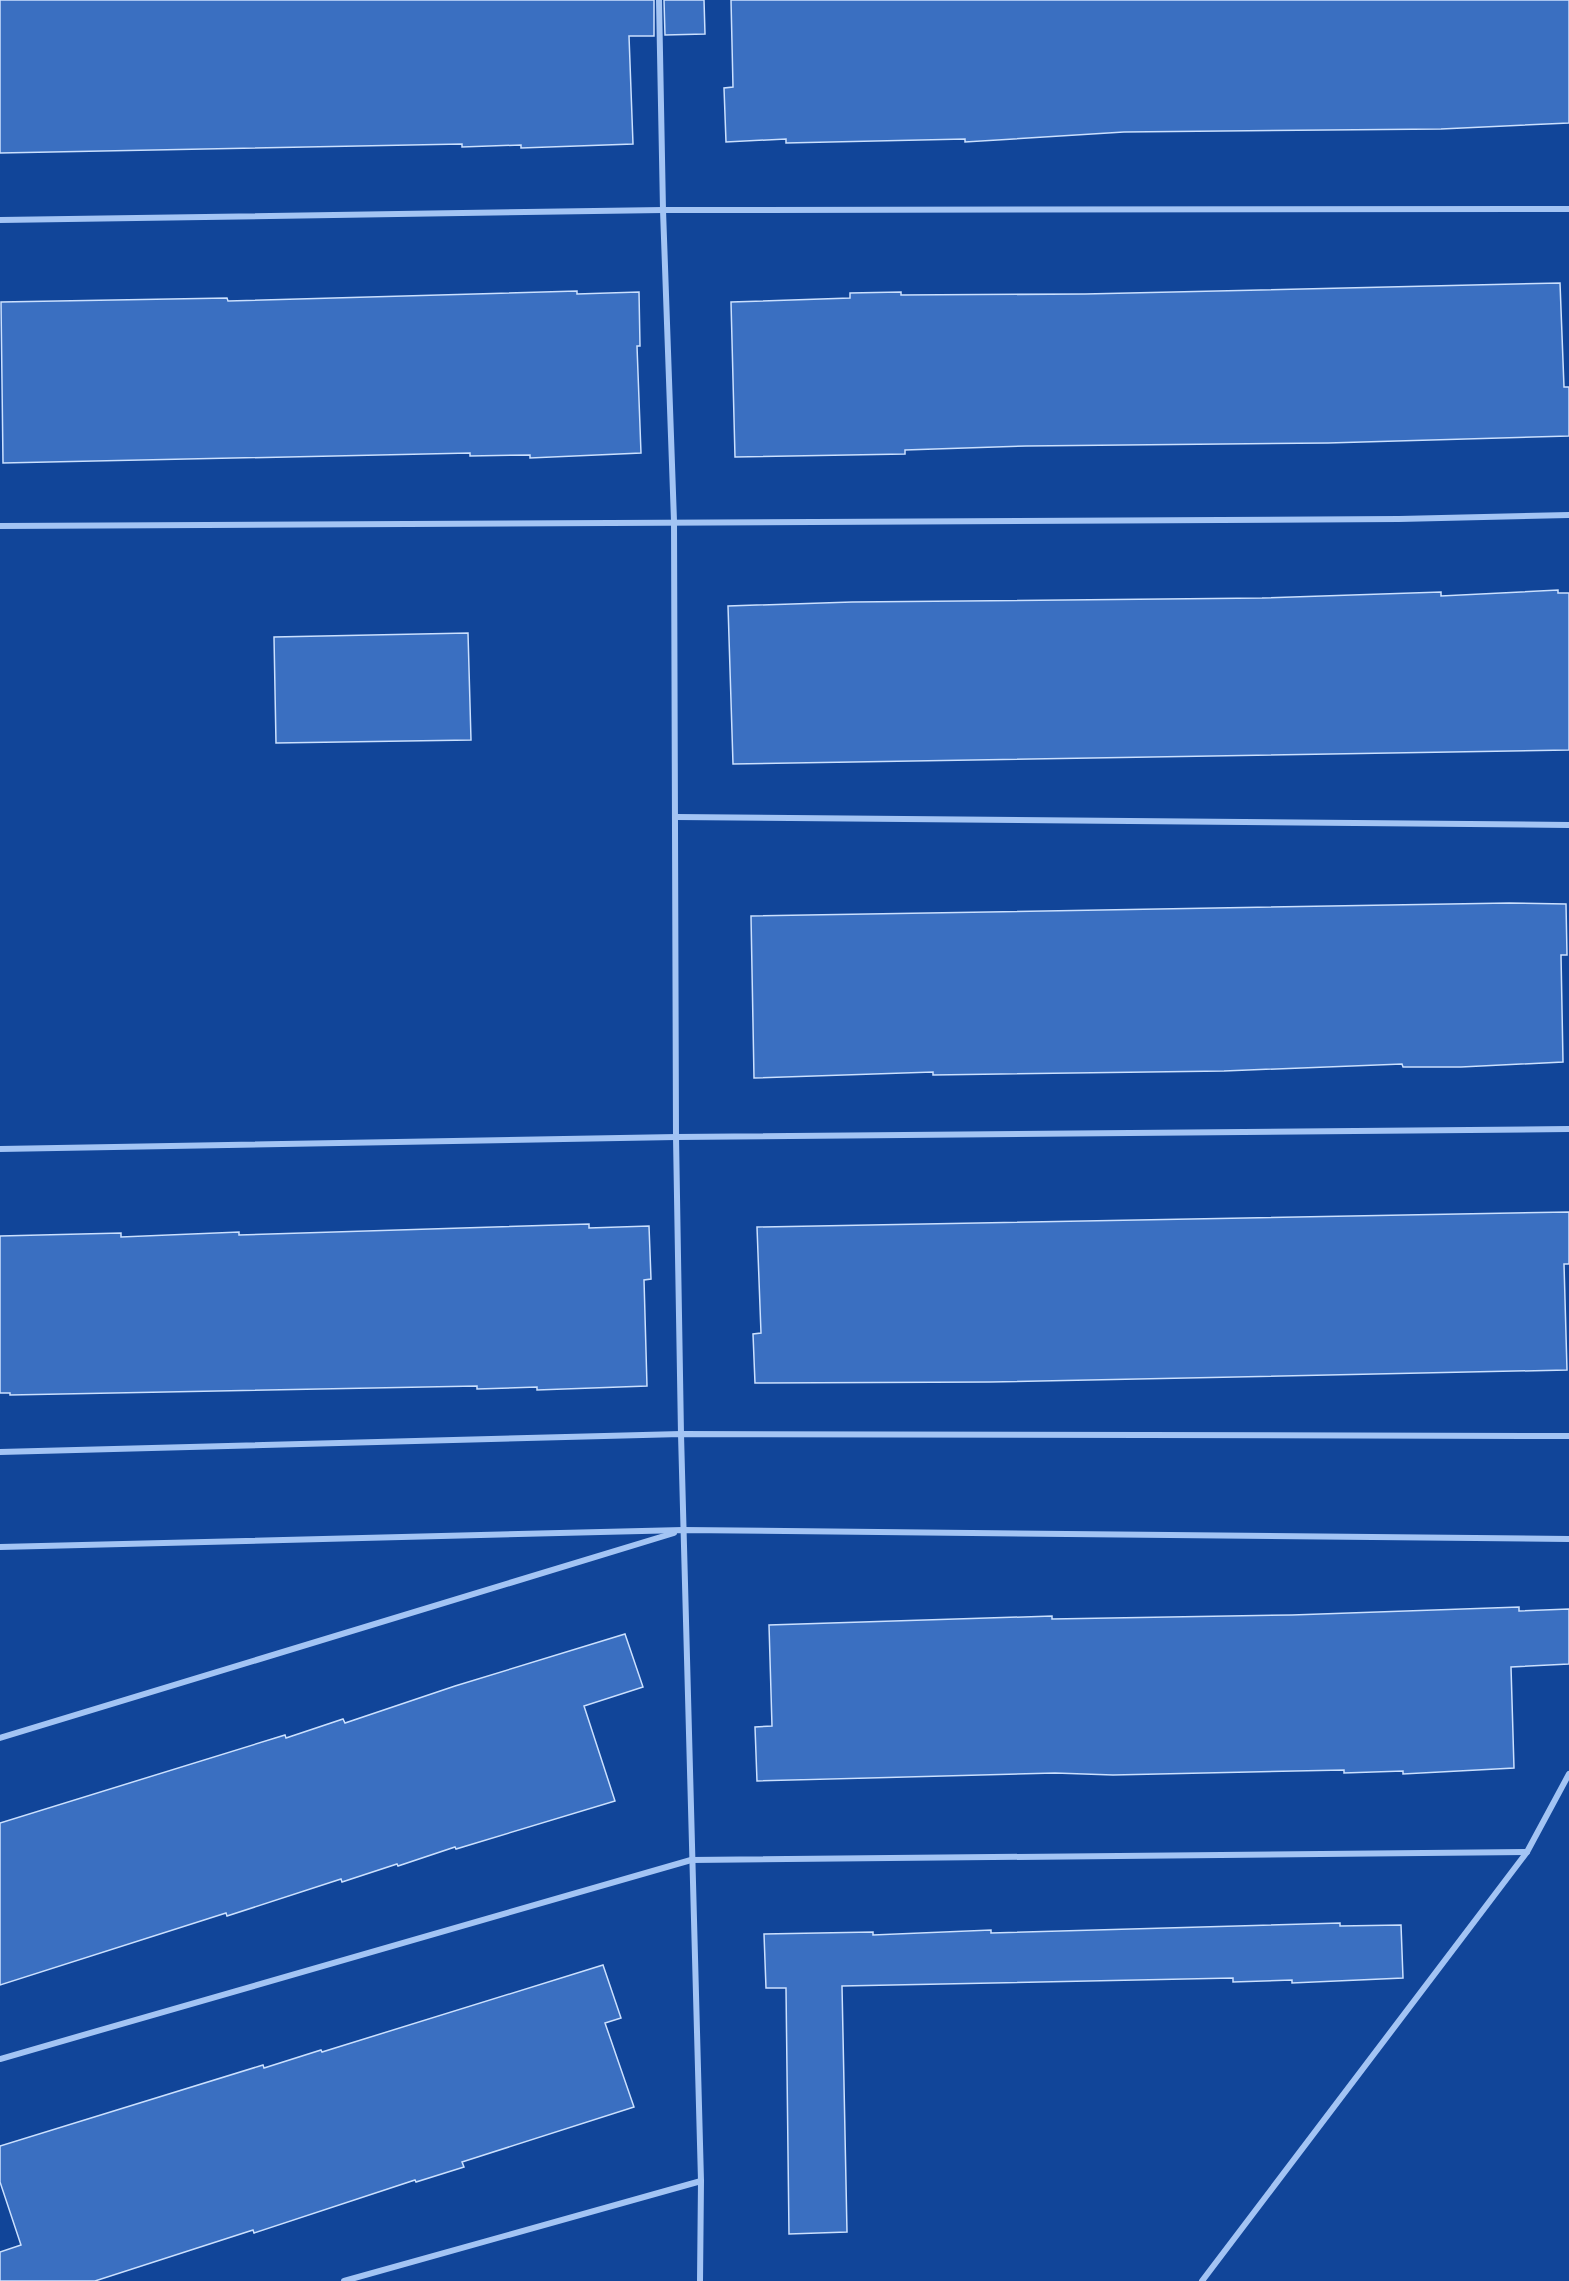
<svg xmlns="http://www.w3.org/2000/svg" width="1569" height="2281" viewBox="0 0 1569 2281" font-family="Commissioner,sans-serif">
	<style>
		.building { fill: #3a6fc1; stroke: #cbe0fe; stroke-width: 1.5 }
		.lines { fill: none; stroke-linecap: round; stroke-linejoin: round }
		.street { stroke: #a3c4f4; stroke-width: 6 }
	</style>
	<rect width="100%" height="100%" fill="#114599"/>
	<g class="building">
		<polygon points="0,0 654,0 654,36 629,36 633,144 521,148 521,145 462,147 462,144 0,153"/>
		<polygon points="664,0 704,0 705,34 665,35"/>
		<polygon points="731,0 1569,0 1569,123 1441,129 1124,132 965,142 965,139 786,143 786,139 726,142 724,88 733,87"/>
		<polygon points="1560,283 1564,387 1569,387 1569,436 1328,443 1026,446 905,450 905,454 735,457 731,302 850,298 850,293 901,292 901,295 1085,294"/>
		<polygon points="577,291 577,294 639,292 640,346 637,346 641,453 530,458 530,455 470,456 470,453 3,463 1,302 227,298 228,301"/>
		<polygon points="1558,590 1558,593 1569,593 1569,750 733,764 728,606 852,602 1262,598 1441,592 1441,596"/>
		<polygon points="468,633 471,740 276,743 274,637"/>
		<polygon points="1509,903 1566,904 1567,955 1561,955 1563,1062 1461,1067 1403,1067 1402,1064 1224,1071 933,1075 933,1072 754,1078 751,916"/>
		<polygon points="1569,1212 1569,1264 1564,1264 1567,1370 990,1382 755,1383 753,1334 761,1333 757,1227"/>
		<polygon points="589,1224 589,1228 649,1226 651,1279 644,1280 647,1386 537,1390 537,1387 477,1389 477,1386 10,1395 10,1393 0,1393 0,1236 121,1233 121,1237 239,1232 239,1235"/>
		<polygon points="1519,1607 1519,1611 1569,1609 1569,1664 1511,1667 1514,1768 1403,1774 1403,1771 1344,1773 1344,1770 1113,1775 1055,1773 757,1781 755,1727 772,1726 769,1625 1052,1616 1052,1619 1292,1615"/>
		<polygon points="625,1634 643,1687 584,1706 615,1801 456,1849 455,1847 398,1866 397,1864 342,1882 341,1879 227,1916 226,1913 0,1985 0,1823 285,1735 286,1738 343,1719 345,1723 455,1686"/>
		<polygon points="1340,1923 1340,1926 1401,1925 1403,1978 1292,1983 1292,1980 1233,1982 1233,1978 842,1986 847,2232 789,2234 786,1988 766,1988 764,1934 873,1932 873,1935 991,1930 991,1933"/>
		<polygon points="603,1965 621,2018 605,2023 634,2107 462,2162 464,2167 416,2182 415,2180 254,2233 253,2230 95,2281 0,2281 0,2252 21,2245 0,2182 0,2146 263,2065 264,2068 321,2050 322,2052"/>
	</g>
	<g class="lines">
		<g class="street">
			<polyline points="659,0 663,210 674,521 676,1137 681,1434 701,2181 700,2281"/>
			<polyline points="0,220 663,210 1569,209"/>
			<polyline points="0,526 1399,519 1569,515"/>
			<polyline points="676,817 1569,825"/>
			<polyline points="0,1149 676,1137 1569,1129"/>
			<polyline points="0,1452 681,1434 1569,1436"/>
			<polyline points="0,1547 683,1530 1569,1539"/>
			<polyline points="0,1738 674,1533"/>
			<polyline points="0,2059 691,1860 1527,1852"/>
			<polyline points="344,2281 701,2181"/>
			<polyline points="1202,2281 1527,1852 1569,1774"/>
		</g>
	</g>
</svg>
